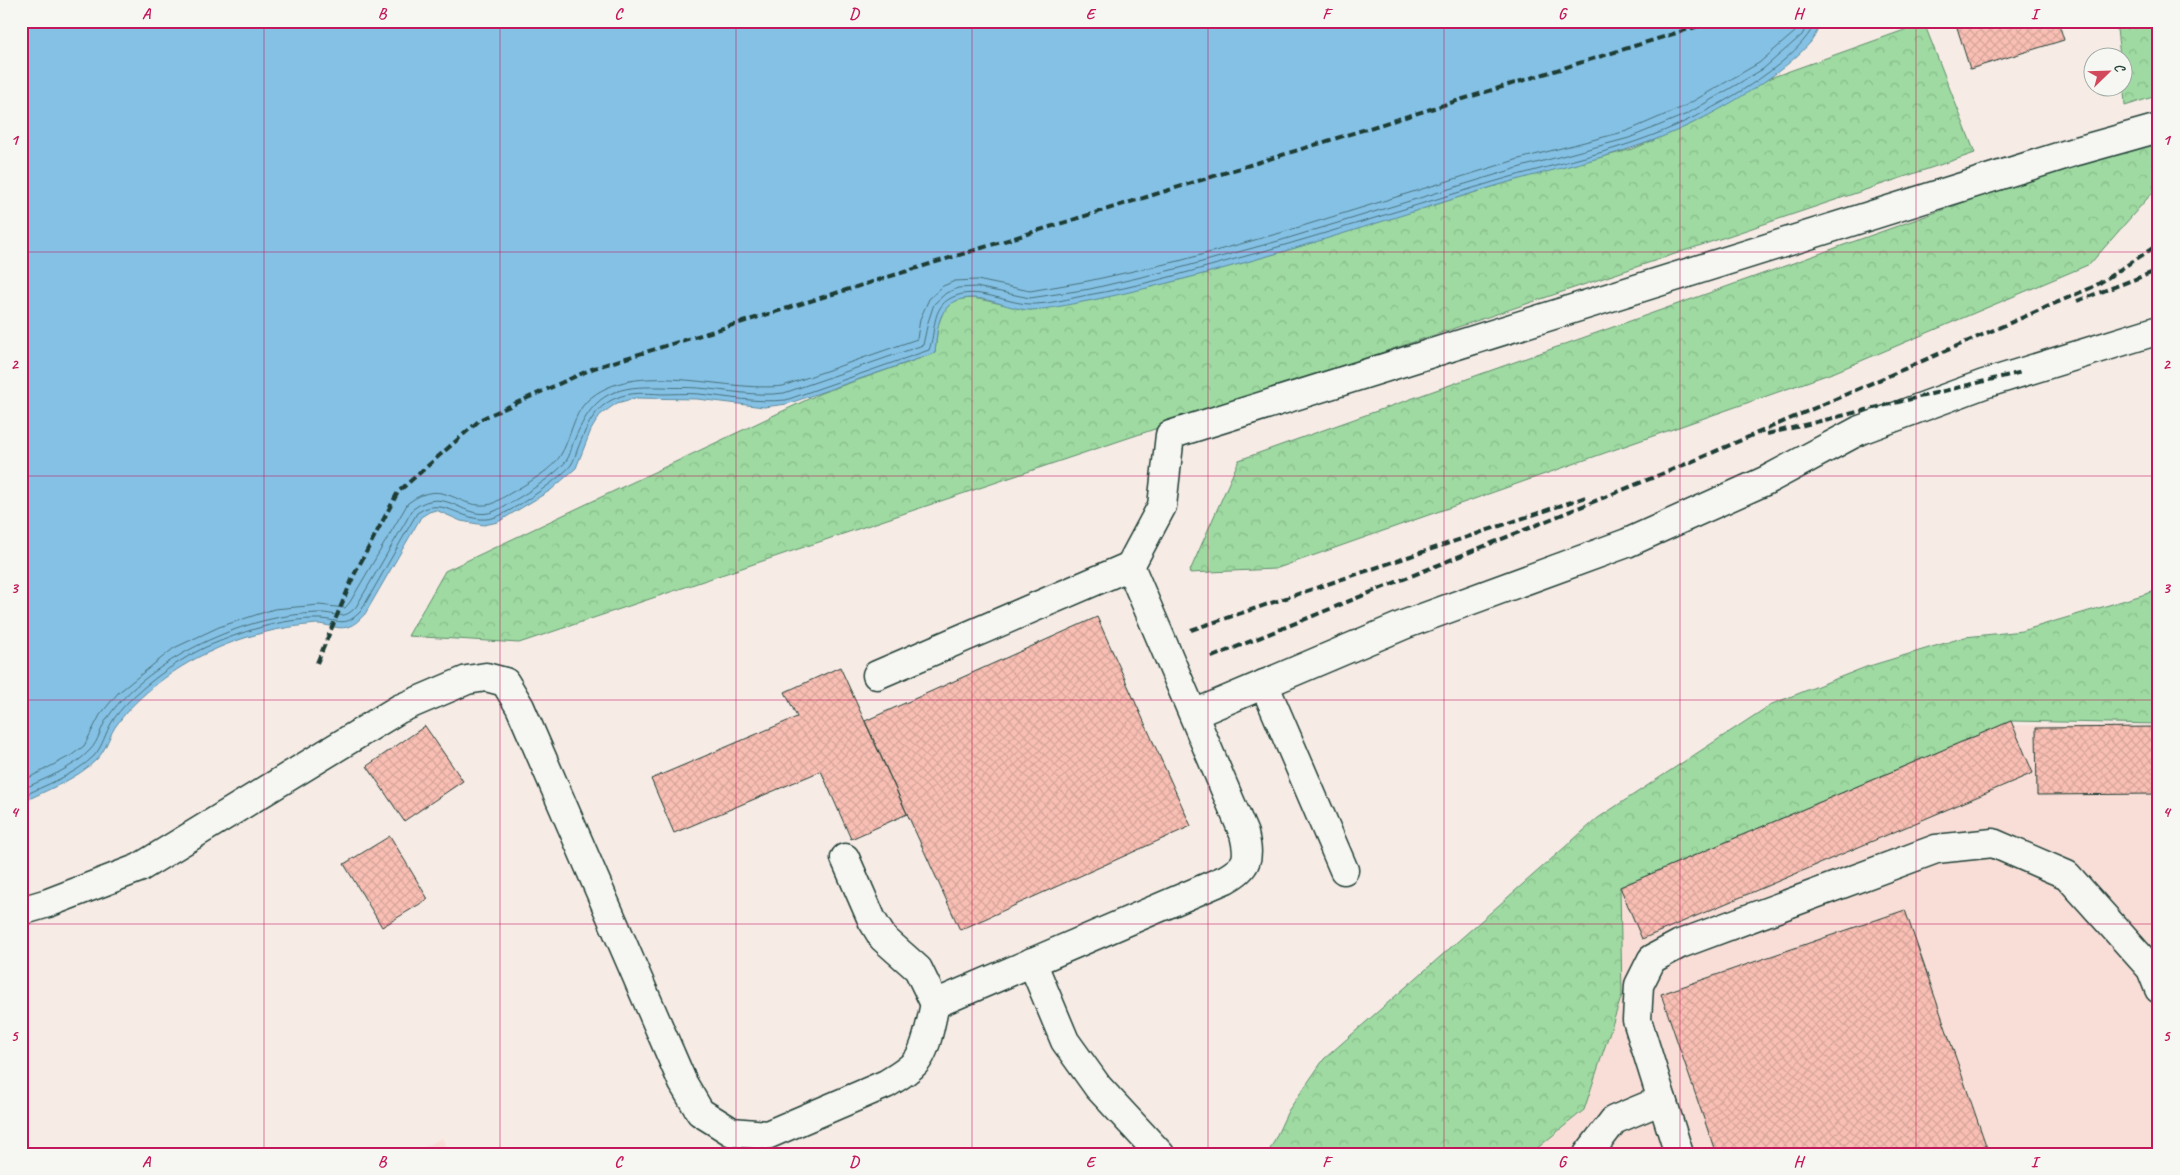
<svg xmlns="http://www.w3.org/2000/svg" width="2180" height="1175" viewBox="0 0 2180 1175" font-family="Caveat,sans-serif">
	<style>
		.built { fill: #f8ded7 }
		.forest { fill: url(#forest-crowns); stroke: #5e8c6a }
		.water { fill: #85c1e5; stroke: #5c8c9e }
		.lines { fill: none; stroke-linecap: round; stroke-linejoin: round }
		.shore { stroke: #48727b; stroke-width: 1 }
		.building { fill: url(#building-cross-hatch); stroke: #1f3d34 }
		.minor-casing { stroke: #1f3d34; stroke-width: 31 }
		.minor { stroke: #f6f6f2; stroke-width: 28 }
		.rail { stroke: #1f3d34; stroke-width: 4; stroke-dasharray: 8 4; stroke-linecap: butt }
		.grid { fill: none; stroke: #c2185b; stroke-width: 1; stroke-opacity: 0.55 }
		.neatline { fill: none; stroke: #c2185b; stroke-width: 2 }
		.grid-label { font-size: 16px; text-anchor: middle; font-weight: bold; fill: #c2185b }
	</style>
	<defs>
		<pattern id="forest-crowns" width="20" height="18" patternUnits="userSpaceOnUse" patternTransform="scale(1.25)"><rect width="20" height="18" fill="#9edaa1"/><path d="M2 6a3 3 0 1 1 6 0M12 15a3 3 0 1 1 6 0" fill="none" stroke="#88bc8b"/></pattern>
		<pattern id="building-cross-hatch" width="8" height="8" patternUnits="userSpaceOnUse" patternTransform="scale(1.25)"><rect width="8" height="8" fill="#fabfb4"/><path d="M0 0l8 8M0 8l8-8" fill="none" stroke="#d6a59b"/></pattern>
	</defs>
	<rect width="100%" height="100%" fill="#f7ebe6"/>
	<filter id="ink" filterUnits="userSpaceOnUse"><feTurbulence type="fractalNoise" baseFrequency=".02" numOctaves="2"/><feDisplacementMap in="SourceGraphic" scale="10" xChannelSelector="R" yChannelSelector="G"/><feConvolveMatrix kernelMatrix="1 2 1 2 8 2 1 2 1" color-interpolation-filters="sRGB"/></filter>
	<g filter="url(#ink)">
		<g class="built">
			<polygon points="1991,725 2159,726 2159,1154 1530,1154 1584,1110 1613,885"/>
			<polygon points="442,1138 449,1154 411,1154"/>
		</g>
		<g class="forest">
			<polygon points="2113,21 2159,21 2159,95 2125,106 2122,58 2120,57 2117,29"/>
			<polygon points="1924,23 1975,153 519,643 408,636 445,571 821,393 935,353 938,325 944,310 953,302 961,299 974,298 1030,310 1092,300 1183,279 1285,251 1524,177 1633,149 1691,124 1770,78"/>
			<polygon points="2159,133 2159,185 2090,264 1835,372 1275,569 1189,573 1239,460"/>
			<polygon points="2159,590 2159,724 2011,721 1620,887 1622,995 1584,1110 1530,1154 1268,1154 1288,1111 1324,1059 1598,818 1772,704 1866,667 1965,637 2022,631"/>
		</g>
		<path class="water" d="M21,21H1821C1818,29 1815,37 1810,43C1781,75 1730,105 1691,124C1628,155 1558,167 1492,187C1360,228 1229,272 1093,300C1076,303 1046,310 1029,310C1006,309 979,291 956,301C936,310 937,335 935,353L787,404L764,407L697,399L635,398L617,403L600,415L591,430L576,468L551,490L498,522L484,525L461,521L436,510L429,512L421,517L365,614C360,619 355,625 347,627C338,630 327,624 317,624C279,627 242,636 207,653C176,667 138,695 118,723C109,734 107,749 97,759C78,779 46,790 21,803Z"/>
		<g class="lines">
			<g class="shore">
				<path d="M21,782L72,755L84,746L100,715L118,693L174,648L219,627L274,609L319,605L345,608L350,602L408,503C446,475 457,512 492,504C511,492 549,474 560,456C571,439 572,416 587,401C634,357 724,393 783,386L917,339L920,319L929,299L943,286L955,281L977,280L1030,291L1088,281L1179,261L1280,233L1519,159L1627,131L1683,107L1759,63L1796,31L1801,21"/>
				<path d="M21,790C43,779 73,769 90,750C99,741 100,728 108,717C131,683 178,653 216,637C248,623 283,614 318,613C336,612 342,622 356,607L413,509C448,483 464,524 495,511C512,503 556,476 566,461C570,456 571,449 573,443C582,422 592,400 615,392C631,386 646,387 663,387C675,388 686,387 698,388C727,390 755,397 784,393L923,345L928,322L934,304L946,293L958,288L976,287L1030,298L1090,289L1180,268L1282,240L1521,167L1629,138L1687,114L1763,69L1802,35L1809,21"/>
				<path d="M21,797C45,785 75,775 94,756C103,746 105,733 112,722C128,695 177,660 206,647C241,632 282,618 320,619C340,620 345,628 361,611L417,513C446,493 465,528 496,517C513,511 560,479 571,465C574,461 576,453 578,448C586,428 594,407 616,398C630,392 646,393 661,394C673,394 686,393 699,394C728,397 756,403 786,400L929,350C936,332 931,308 951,298C976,285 1004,303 1029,304C1046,305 1071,298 1088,295C1135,287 1182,274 1228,261C1313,238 1396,211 1480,186C1550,164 1623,152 1688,120C1726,102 1800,60 1816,21"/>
			</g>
		</g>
		<g class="building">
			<polygon points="1955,21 2058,21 2064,40 1970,69"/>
			<polygon points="1097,617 1191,826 960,930 865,721"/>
			<polygon points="840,667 907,814 851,839 821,771 674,833 651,779 797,717 785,692"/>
			<polygon points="2011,721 2033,773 1642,939 1620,887"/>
			<polygon points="425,726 463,781 404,821 367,766"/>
			<polygon points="2159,727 2159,794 2037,795 2036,728"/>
			<polygon points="390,836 428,899 382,927 344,864"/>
			<polygon points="1905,910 1989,1154 1716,1154 1661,994"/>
		</g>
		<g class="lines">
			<defs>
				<g id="minor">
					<polyline points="1130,566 1162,506 1170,435 2077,151 2159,128"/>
					<polyline points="1264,684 1344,870"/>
					<polyline points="1194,714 1406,624 1627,543 1765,481 1860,430 1984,384 2159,330"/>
					<polyline points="845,858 872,920 883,938 918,969 935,1004"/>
					<path d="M21,911L48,903L139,868L399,709L467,680L486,677L505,682L520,707L683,1083L700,1112L732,1132L767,1135L886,1084C896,1078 907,1072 915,1063C927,1051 931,1020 935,1004L1226,879C1248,866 1250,859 1244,834L1130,566L877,675"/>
					<polyline points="1032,962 1065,1041 1098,1087 1160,1154"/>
					<polyline points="1588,1154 1614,1120 1662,1100"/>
					<polyline points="1679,1154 1637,1020 1639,985 1652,959 1680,944 1936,849 1993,843 2067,875 2151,969 2159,989"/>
				</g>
			</defs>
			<use href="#minor" class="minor-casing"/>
			<use href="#minor" class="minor"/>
			<g class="rail">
				<polyline points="2077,301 2159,270"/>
				<polyline points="1767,434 2022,372"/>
				<polyline points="1191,630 1589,496"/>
				<polyline points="1212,657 1691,462 1943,352 2095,286 2159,244"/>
				<polyline points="317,663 354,575 398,492 481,419 594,368 1715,21"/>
			</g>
		</g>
	</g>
	<path class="grid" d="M264,21V1154M500,21V1154M736,21V1154M972,21V1154M1208,21V1154M1444,21V1154M1680,21V1154M1916,21V1154M21,252H2159M21,476H2159M21,700H2159M21,924H2159"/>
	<rect width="2180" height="1175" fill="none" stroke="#f6f6f2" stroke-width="55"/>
	<g transform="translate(2108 72) rotate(67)"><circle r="24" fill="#f6f6f2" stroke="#a0aca6"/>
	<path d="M0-4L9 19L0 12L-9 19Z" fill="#d1495b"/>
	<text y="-8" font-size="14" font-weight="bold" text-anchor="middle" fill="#1f3d34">С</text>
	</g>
	<rect x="28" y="28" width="2124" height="1120" class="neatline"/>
	<g class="grid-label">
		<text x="146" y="19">A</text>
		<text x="382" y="19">B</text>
		<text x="618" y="19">C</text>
		<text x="854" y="19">D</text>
		<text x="1090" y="19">E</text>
		<text x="1326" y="19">F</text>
		<text x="1562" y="19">G</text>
		<text x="1798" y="19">H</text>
		<text x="2034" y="19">I</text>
		<text x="14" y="145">1</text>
		<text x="2166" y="145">1</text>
		<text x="14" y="369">2</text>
		<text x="2166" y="369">2</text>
		<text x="14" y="593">3</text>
		<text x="2166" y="593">3</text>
		<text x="14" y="817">4</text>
		<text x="2166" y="817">4</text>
		<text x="14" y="1041">5</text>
		<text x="2166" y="1041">5</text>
		<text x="146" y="1167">A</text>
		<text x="382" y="1167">B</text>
		<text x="618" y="1167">C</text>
		<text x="854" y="1167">D</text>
		<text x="1090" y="1167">E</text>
		<text x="1326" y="1167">F</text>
		<text x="1562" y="1167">G</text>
		<text x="1798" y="1167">H</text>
		<text x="2034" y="1167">I</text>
	</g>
</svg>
